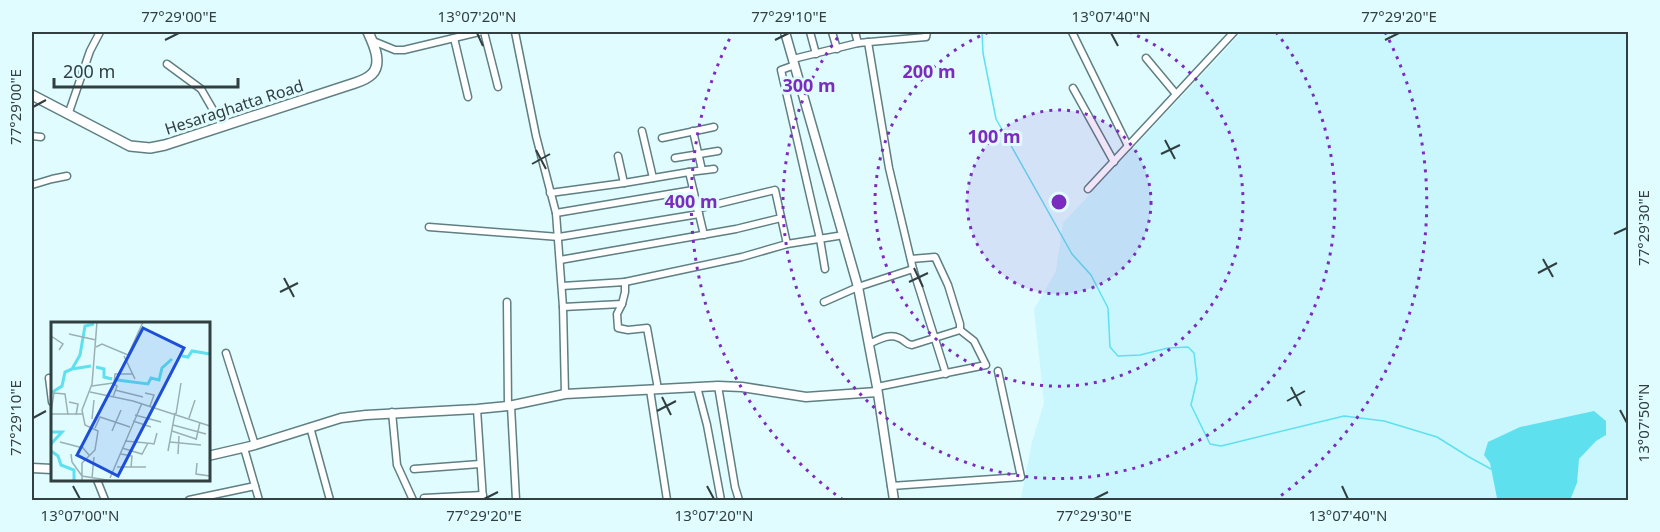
<svg xmlns="http://www.w3.org/2000/svg" width="1660" height="532" viewBox="0 0 1660 532" font-family="'Noto Sans',sans-serif">
	<style>
		.built { fill: #caf7fd }
		.water { fill: #5ee0ef }
		.lines { fill: none; stroke-linecap: round; stroke-linejoin: round }
		.stream { stroke: #5ee0ef; stroke-width: 1.5 }
		.street-casing { stroke: #5f7f83; stroke-width: 9 }
		.secondary-casing { stroke: #5f7f83; stroke-width: 11 }
		.primary-casing { stroke: #5f7f83; stroke-width: 12 }
		.street { stroke: #fff; stroke-width: 6 }
		.secondary { stroke: #fff; stroke-width: 8 }
		.primary { stroke: #fff; stroke-width: 9 }
		.ticks { fill: none; stroke: #313f41; stroke-width: 2 }
		.ring { fill: none; stroke: #7b2cbf; stroke-width: 3; stroke-dasharray: 3 6 }
		.labels { text-anchor: middle; stroke-width: 6; stroke-linejoin: round; paint-order: stroke }
		.street-label { font-size: 16px; fill: #313f41; stroke: #e0fcff }
		.inset-river { fill: none; stroke: #5ee0ef; stroke-width: 3 }
		.inset-road { fill: none; stroke: #9ab0b3; stroke-width: 1.5 }
		.view { fill: #1d4ed8; fill-opacity: 0.15; stroke: #1d4ed8; stroke-width: 3 }
		.inset-edge { fill: none; stroke: #313f41; stroke-width: 3 }
		.centre { fill: #7b2cbf; stroke: #e0fcff; stroke-width: 3 }
		.ring-label { font-size: 18px; text-anchor: middle; font-weight: bold; fill: #7b2cbf; stroke: #e0fcff; stroke-width: 6; stroke-linejoin: round; paint-order: stroke }
		.neatline { fill: none; stroke: #313f41; stroke-width: 2 }
		.ticks-label { font-size: 15px; text-anchor: middle; fill: #313f41 }
	</style>
	<rect width="100%" height="100%" fill="#e0fcff"/>
	<polygon class="built" points="1242,32 1628,32 1628,500 1028,500 1021,498 1032,442 1044,403 1034,309 1056,271 1063,223"/>
	<polygon class="water" points="1594,411 1606,421 1606,435 1596,441 1579,459 1577,483 1570,500 1500,500 1497,498 1490,463 1484,455 1488,442 1520,427"/>
	<g class="lines">
		<polyline class="stream" points="982,32 983,53 996,119 1072,254 1091,275 1108,308 1110,347 1118,356 1140,355 1168,348 1188,347 1194,353 1197,379 1191,405 1210,444 1221,446 1344,416 1384,421 1437,437 1469,457 1491,469"/>
		<defs>
			<g id="street">
				<polyline points="484,32 498,87"/>
				<polyline points="515,32 536,136 556,213 563,307 565,394"/>
				<polyline points="810,32 816,54"/>
				<polyline points="832,32 837,49"/>
				<polyline points="855,32 858,43"/>
				<polyline points="1072,32 1128,146"/>
				<polyline points="454,38 468,97"/>
				<polyline points="373,41 395,50 404,50 479,32"/>
				<polyline points="868,42 889,168 913,269 946,374"/>
				<polyline points="1146,58 1176,94"/>
				<polyline points="793,59 858,43 926,37 927,32"/>
				<polyline points="167,64 201,89 223,127"/>
				<polyline points="795,65 781,70 820,239 825,269"/>
				<polyline points="1073,88 1114,162"/>
				<polyline points="68,115 90,51 100,32"/>
				<polyline points="642,131 653,178"/>
				<polyline points="693,131 702,170"/>
				<polyline points="32,136 41,137"/>
				<polyline points="662,138 714,127"/>
				<polyline points="618,156 624,183"/>
				<polyline points="675,158 718,151"/>
				<polyline points="689,172 704,235"/>
				<polyline points="32,185 52,179 67,176"/>
				<polyline points="1088,189 1234,32"/>
				<polyline points="550,193 624,183 689,172 714,169"/>
				<polyline points="697,209 775,190 787,244 844,235"/>
				<polyline points="556,213 693,190"/>
				<polyline points="429,227 559,237 699,214"/>
				<polyline points="911,259 935,257 948,285 960,324 960,330"/>
				<polyline points="560,260 736,229 781,218"/>
				<polyline points="625,282 742,257 787,244"/>
				<polyline points="562,286 625,282 625,292 622,304 617,314 618,328 628,330 647,328 658,389"/>
				<polyline points="507,302 508,406"/>
				<polyline points="824,302 858,287 913,269"/>
				<polyline points="563,307 622,304"/>
				<path d="M869,344C878,340 889,333 899,338C905,340 905,344 912,345L960,330L974,341L986,365L877,387"/>
				<polyline points="226,353 255,445"/>
				<polyline points="49,378 52,402"/>
				<polyline points="718,386 735,487 739,500"/>
				<polyline points="697,387 707,425 721,500"/>
				<polyline points="650,390 667,500"/>
				<polyline points="511,406 516,500"/>
				<polyline points="477,409 483,500"/>
				<polyline points="392,412 397,465 413,500"/>
				<polyline points="310,427 330,500"/>
				<polyline points="244,448 259,500"/>
				<polyline points="414,469 480,464"/>
				<polyline points="97,480 105,500"/>
				<polyline points="891,486 1021,477 998,371"/>
				<polyline points="424,498 483,495"/>
				<polyline points="189,500 255,486"/>
			</g>
			<g id="secondary">
				<polyline points="785,32 858,287 877,387 894,500"/>
				<polyline points="208,456 255,445 341,418 366,415 477,409 508,406 565,394 718,386 742,387 806,397 877,392"/>
				<polyline points="32,468 52,469"/>
			</g>
			<path id="primary" d="M32,95L130,146L150,148L165,145L355,83C361,81 368,78 372,74C383,63 373,43 368,32"/>
		</defs>
		<use href="#street" class="street-casing"/>
		<use href="#secondary" class="secondary-casing"/>
		<use href="#primary" class="primary-casing"/>
		<use href="#street" class="street"/>
		<use href="#secondary" class="secondary"/>
		<use href="#primary" class="primary"/>
	</g>
	<path class="ticks" d="M477,33L483,46M1111,33L1118,46M165,40L179,33M775,40L789,33M1385,40L1399,33M33,107L46,100M1165,140L1175,159M536,150L546,169M1161,154L1180,145M532,164L550,154M1614,234L1627,228M1543,259L1553,277M914,268L923,287M1538,273L1557,263M284,278L294,297M909,282L928,273M280,292L298,283M1291,387L1301,406M662,397L671,415M1287,401L1305,391M1620,410L1627,423M657,411L676,401M33,418L46,411M73,486L80,499M707,486L714,499M1342,486L1348,499M484,499L498,492M1094,499L1108,492"/>
	<circle cx="1059" cy="202" r="92" fill="#7b2cbf" fill-opacity=".12"/>
	<g class="ring">
		<circle cx="1059" cy="202" r="92"/>
		<path d="M1129 32A184 184 0 1 1 989 32"/>
		<path d="M1276 32A276 276 0 1 1 842 32"/>
		<path d="M843 500A368 368 0 0 1 733 32M1385 32A368 368 0 0 1 1275 500"/>
	</g>
	<g class="labels">
		<g class="street-label">
			<text transform="translate(234 107) rotate(-18)" y="6">Hesaraghatta Road</text>
		</g>
	</g>
	<g transform="translate(51 322)">
		<rect width="159" height="159" fill="#e0fcff"/>
		<path class="inset-river" d="M131,34L137,35L141,29L159,32M45,45L53,47V55L61,57M21,47L40,44M66,58L97,62L100,56L108,58L111,46L121,37M0,71L11,64L14,50L21,47L29,33L34,4L43,2M0,110H11L0,122M0,129L7,134L10,143L23,148V159"/>
		<path class="inset-road" d="M18,12L45,18M0,14L12,22L8,28M45,25L51,22L77,33L92,0M73,34L84,57M63,62L64,52H82M41,64L62,61L66,64L62,75M64,68L92,75M39,70L82,79L159,104M94,71L103,73L99,84M18,80L27,82L25,93M0,90L3,71L14,72L17,93M0,92H32M125,92L130,61M84,93L110,100M138,96L144,78M41,97L43,78M82,99L100,105M122,103L155,112M44,106L49,95L79,105M61,109L70,88M121,109L145,117M145,118L149,100M74,119L96,121M9,120L32,126L38,133M119,120L150,123M71,126L91,132L97,121L103,122L106,111M117,129L124,91M20,132L21,140L31,154L62,159M70,132L81,134L80,145M127,132L128,114M146,141L145,152L159,154M66,145H95M41,156L43,135M59,156L91,81M31,159V141L44,128L47,109L34,103L31,88L41,62L46,0"/>
		<path class="view" d="M92,6L133,26L67,154L26,133Z"/>
		<rect width="159" height="159" class="inset-edge"/>
	</g>
	<circle cx="1059" cy="202" r="9" class="centre"/>
	<g class="ring-label">
		<text x="929" y="78">200 m</text>
		<text x="809" y="92">300 m</text>
		<text x="994" y="143">100 m</text>
		<text x="691" y="208">400 m</text>
	</g>
	<rect width="1660" height="532" fill="none" stroke="#e0fcff" stroke-width="66"/>
	<path d="M54 78v9h184v-9" fill="none" stroke="#313f41" stroke-width="3"/>
	<text x="63" y="78" font-size="18" fill="#313f41" stroke="#e0fcff" stroke-width="4.5" paint-order="stroke">200 m</text>
	<rect x="33" y="33" width="1594" height="466" class="neatline"/>
	<g class="ticks-label">
		<text x="179" y="22">77°29'00"E</text>
		<text x="477" y="22">13°07'20"N</text>
		<text x="789" y="22">77°29'10"E</text>
		<text x="1111" y="22">13°07'40"N</text>
		<text x="1399" y="22">77°29'20"E</text>
		<text transform="translate(16 107) rotate(-90)" y="5">77°29'00"E</text>
		<text transform="translate(1644 228) rotate(-90)" y="5">77°29'30"E</text>
		<text transform="translate(16 418) rotate(-90)" y="5">77°29'10"E</text>
		<text transform="translate(1644 423) rotate(-90)" y="5">13°07'50"N</text>
		<text x="80" y="521">13°07'00"N</text>
		<text x="484" y="521">77°29'20"E</text>
		<text x="714" y="521">13°07'20"N</text>
		<text x="1094" y="521">77°29'30"E</text>
		<text x="1348" y="521">13°07'40"N</text>
	</g>
</svg>
